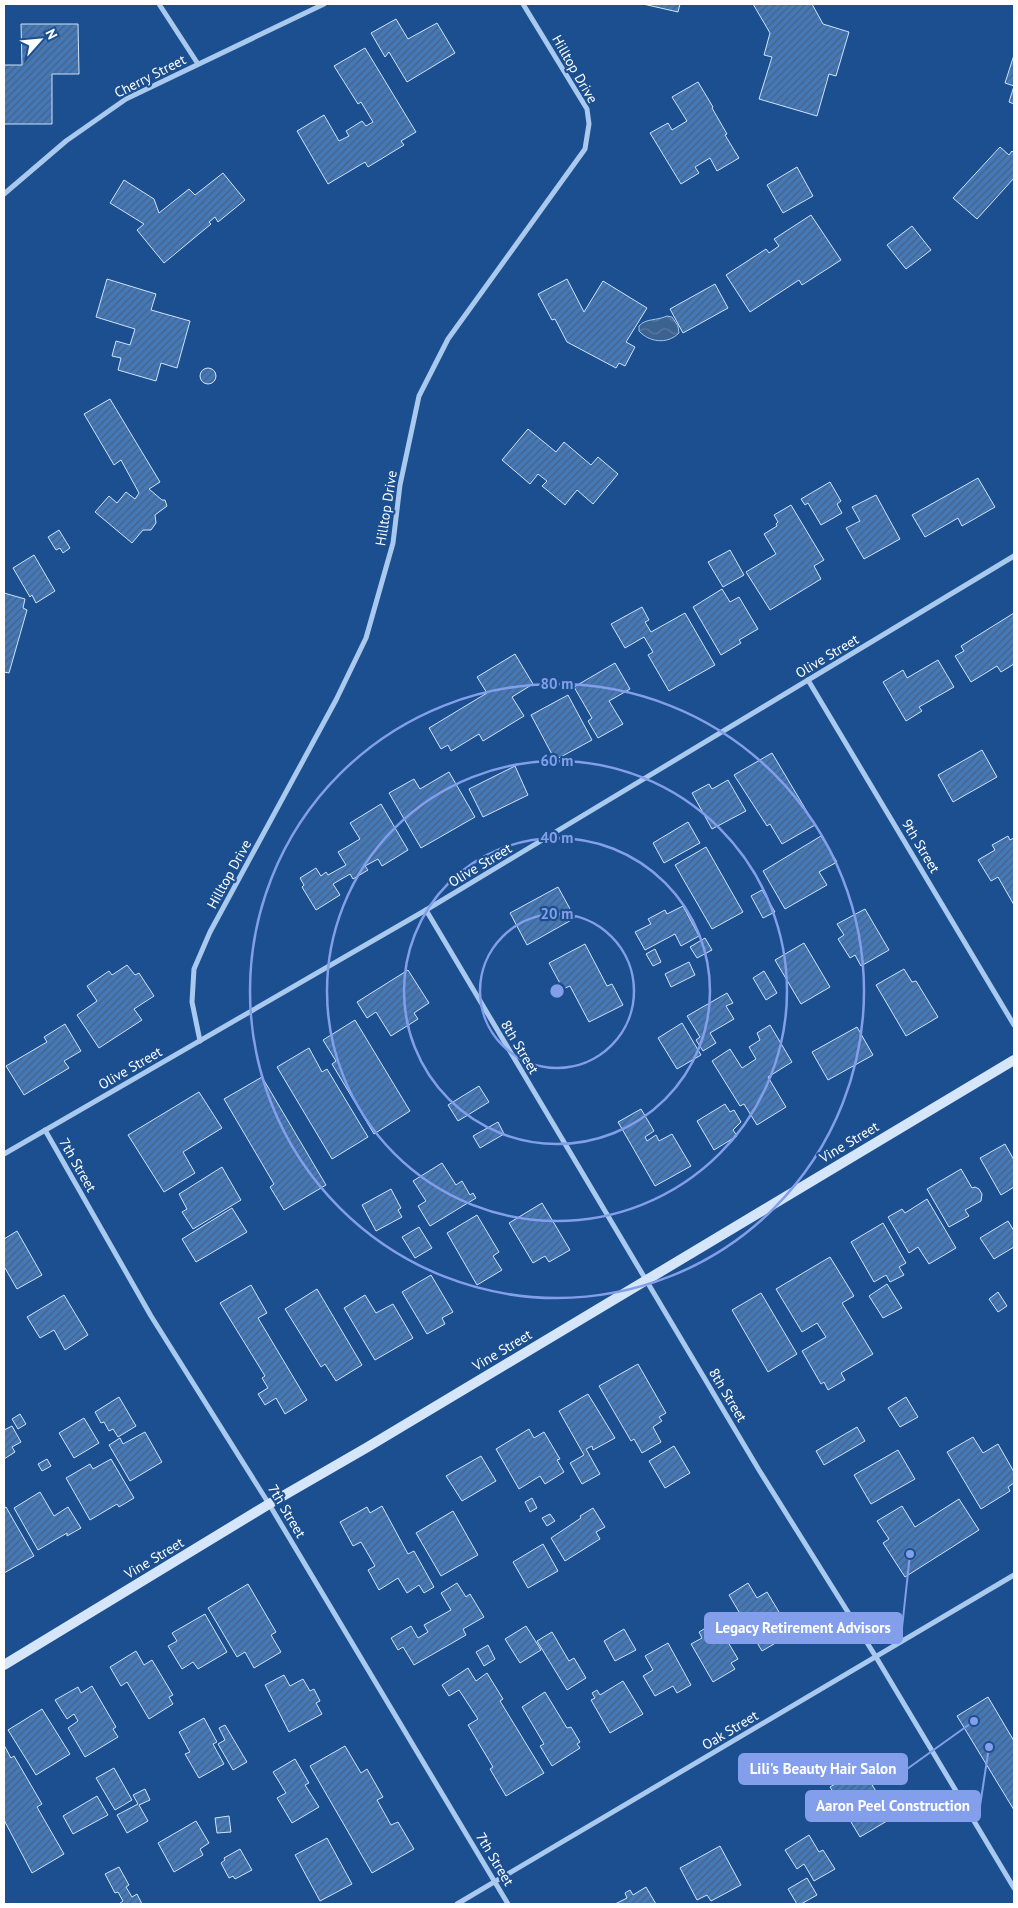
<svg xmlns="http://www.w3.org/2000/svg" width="1018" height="1908" viewBox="0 0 1018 1908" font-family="'PT Sans',sans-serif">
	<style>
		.water { fill: url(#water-waves); stroke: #9cc4f0 }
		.building { fill: url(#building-hatch); stroke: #cfe3fa }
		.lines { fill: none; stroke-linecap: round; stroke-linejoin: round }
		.street { stroke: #a9c9ee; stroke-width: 5 }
		.secondary { stroke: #d6e6fa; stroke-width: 10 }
		.ring { fill: none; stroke: #839eea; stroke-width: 2.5 }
		.labels { text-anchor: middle; stroke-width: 4.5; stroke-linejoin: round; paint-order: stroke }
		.street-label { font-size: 14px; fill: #fff; stroke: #1b4f8f }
		.centre { fill: #839eea; stroke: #1b4f8f; stroke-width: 2.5 }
		.ring-label { font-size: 15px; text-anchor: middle; font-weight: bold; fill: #839eea; stroke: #1b4f8f; stroke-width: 4.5; stroke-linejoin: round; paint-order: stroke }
		.leader { fill: none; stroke: #839eea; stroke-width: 2 }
		.callout-dot { fill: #839eea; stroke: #1b4f8f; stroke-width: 2 }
		.callout { fill: #839eea; stroke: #839eea; stroke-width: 2 }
		.callout-label { font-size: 15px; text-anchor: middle; font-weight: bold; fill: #fff }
	</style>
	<defs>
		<pattern id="water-waves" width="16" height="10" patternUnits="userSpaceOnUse" patternTransform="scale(1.25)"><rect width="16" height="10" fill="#3c6290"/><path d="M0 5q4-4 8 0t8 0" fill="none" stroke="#597aa1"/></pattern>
		<pattern id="building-hatch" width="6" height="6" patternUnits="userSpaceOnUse" patternTransform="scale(1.25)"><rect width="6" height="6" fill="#4478b7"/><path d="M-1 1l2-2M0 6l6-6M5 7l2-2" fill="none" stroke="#486282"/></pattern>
	</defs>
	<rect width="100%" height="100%" fill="#1b4f8f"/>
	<path class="water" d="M667,316L672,317L678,326L679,333C667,345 649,342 639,331V326C646,318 656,321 667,316Z"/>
	<g class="building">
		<polygon points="643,4 680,4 678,12"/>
		<polygon points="753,4 812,4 823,24 849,32 836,76 829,74 817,116 759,99 772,57 764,55 770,33"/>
		<polygon points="396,19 408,39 437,23 455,53 407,82 389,52 385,57 371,33"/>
		<polygon points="21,24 78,24 79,74 52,74 52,124 4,124 4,65 22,65"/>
		<polygon points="365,48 416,132 401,141 404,145 368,167 365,162 328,184 297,131 324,115 339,141 349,136 346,131 362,121 366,126 373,122 361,102 358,104 334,66"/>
		<polygon points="1014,55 1014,104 1009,102 1014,86 1005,83"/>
		<polygon points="698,82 713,107 712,108 727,134 725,135 739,158 717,171 710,158 695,167 699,173 681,184 650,133 668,123 672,130 687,121 672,97"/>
		<polygon points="1000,147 1009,155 1012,151 1014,153 1014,178 977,219 953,198"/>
		<polygon points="797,167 813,196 783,213 767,185"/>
		<polygon points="223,173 245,200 218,222 215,217 209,222 211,224 164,263 137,230 144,224 110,203 124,180 154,199 159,213 189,189 195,195"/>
		<polygon points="811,215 841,260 802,285 799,280 750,312 726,275 766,249 769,253 779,246 774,239"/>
		<polygon points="912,226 931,250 906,269 887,245"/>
		<polygon points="107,279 156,294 151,310 190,321 177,368 161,363 156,381 118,370 121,358 112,356 116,341 130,345 135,329 96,317"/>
		<polygon points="567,279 584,312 603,281 647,308 626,342 635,347 625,366 619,363 616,368 567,342 555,319 552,320 538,294"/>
		<polygon points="715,284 728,308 683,333 670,309"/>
		<circle cx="208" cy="376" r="8"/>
		<polygon points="110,399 160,482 149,489 162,500 165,500 167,506 155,515 156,523 151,530 143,530 132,543 95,512 109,496 117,503 126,492 135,499 139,493 121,460 114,465 84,414"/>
		<polygon points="528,429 556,452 564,442 591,465 598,457 618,474 593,504 577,490 565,505 542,486 547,481 538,474 530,484 502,460"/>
		<polygon points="978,478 995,507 962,526 958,518 925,537 912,515"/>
		<polygon points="830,482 841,501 837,504 842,513 821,525 808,503 805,505 801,499"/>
		<polygon points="876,495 900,539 864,559 846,528 860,521 852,507"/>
		<polygon points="791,505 824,560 814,566 821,579 770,610 746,572 776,554 764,534 777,526 776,524 778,522 774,515"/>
		<polygon points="59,530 70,548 63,553 60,548 56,550 48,537"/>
		<polygon points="730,550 744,575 723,587 708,562"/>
		<polygon points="34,555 55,591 36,603 32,595 30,597 13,568"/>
		<polygon points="722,589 730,602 739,597 758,629 739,640 741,643 721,655 693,607"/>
		<polygon points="4,593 25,599 23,608 27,610 9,673 4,672"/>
		<polygon points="642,607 649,620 645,622 651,632 685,613 715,665 669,691 648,655 653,652 644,637 625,648 611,624"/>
		<polygon points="1014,613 1014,664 1001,672 997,666 971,682 955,656 964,651 961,646"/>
		<polygon points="515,654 533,684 512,697 524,716 483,741 479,734 451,751 448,745 441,749 429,728 487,693 477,677"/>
		<polygon points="938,660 954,687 919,707 922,711 906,721 883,682 903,670 907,678"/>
		<polygon points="615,663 630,689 609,701 623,724 598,738 588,721 592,718 574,687"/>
		<polygon points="568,695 592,740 555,760 531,715"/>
		<polygon points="982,750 997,777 953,802 938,775"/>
		<polygon points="772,753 815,825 782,844 770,824 767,826 734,775"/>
		<polygon points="515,766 528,795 483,817 469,789"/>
		<polygon points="449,772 475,817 421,848 389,793 414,779 420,789"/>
		<polygon points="728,780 746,811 712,829 692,793 709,784 712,789"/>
		<polygon points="381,804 408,850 382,866 378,859 365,866 368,870 353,879 350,874 333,884 340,895 316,910 302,887 304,885 300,878 316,868 321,876 326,872 328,875 346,865 338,852 360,839 350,823"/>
		<polygon points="688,822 700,843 664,863 653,843"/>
		<polygon points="821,836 837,862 819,872 827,885 785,909 763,871"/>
		<polygon points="1008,836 1010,840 1014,838 1014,905 998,877 991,881 978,860 995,850 992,845"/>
		<polygon points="706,847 743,912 712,929 675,865"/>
		<polygon points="558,887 575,918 527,945 510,913"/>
		<polygon points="762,890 775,912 763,918 751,896"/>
		<polygon points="683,906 699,936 681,946 675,934 645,950 635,932 651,924 648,919 665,910 667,914"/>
		<polygon points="865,909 889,950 861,966 855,955 850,958 838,939 844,935 837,924"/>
		<polygon points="705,938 712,950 697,958 690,947"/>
		<polygon points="804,943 830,987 801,1004 775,960"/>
		<polygon points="585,944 607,986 612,984 623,1005 589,1022 570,986 563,989 549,963"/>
		<polygon points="655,949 661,962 653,966 646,954"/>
		<polygon points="689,962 695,975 671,987 665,974"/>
		<polygon points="127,965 135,975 139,973 154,996 134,1009 142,1020 99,1048 77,1015 97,1001 87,986 109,971 112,975"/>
		<polygon points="904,969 912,982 916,981 938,1017 906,1036 876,985"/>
		<polygon points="408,970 429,1003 414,1013 418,1019 391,1036 376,1012 367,1018 357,1002"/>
		<polygon points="764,971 777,993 766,1000 753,978"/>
		<polygon points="727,993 733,1003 726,1006 734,1019 710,1033 716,1043 703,1051 696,1040 700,1037 687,1016"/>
		<polygon points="355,1020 410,1111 374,1134 332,1064 336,1061 323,1040"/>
		<polygon points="682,1023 701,1055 677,1069 658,1038"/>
		<polygon points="65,1024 81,1051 64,1061 69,1068 24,1095 6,1066 47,1042 44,1037"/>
		<polygon points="770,1025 792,1062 768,1077 786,1107 757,1125 744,1104 740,1106 712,1061 730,1049 742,1068 756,1059 749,1047 760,1040 757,1033"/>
		<polygon points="857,1027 873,1055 828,1080 812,1052"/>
		<polygon points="309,1048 322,1072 327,1069 368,1137 332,1159 277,1067"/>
		<polygon points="262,1077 326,1185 284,1210 270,1187 274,1184 224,1099"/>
		<polygon points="479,1086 489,1102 458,1121 448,1105"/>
		<polygon points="199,1092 222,1128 183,1152 195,1173 164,1192 128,1135"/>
		<polygon points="725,1104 730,1112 734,1110 741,1122 733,1130 737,1136 714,1150 697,1121"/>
		<polygon points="641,1109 654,1131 645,1137 647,1141 656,1135 659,1141 672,1134 691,1166 655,1186 618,1122"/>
		<polygon points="498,1122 504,1134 480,1148 473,1136"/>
		<polygon points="1005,1144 1014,1160 1014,1187 1001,1195 980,1158"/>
		<polygon points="442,1163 456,1185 462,1181 470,1195 473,1193 476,1198 430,1226 418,1206 426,1201 413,1181"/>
		<polygon points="222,1167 241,1200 193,1229 182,1212 187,1209 179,1194"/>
		<polygon points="961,1169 972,1188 975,1187 979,1189 982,1194 981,1201 965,1210 969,1216 949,1227 927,1189"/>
		<polygon points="391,1189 401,1208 398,1210 402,1217 376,1231 362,1205"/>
		<polygon points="927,1199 956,1248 929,1264 918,1247 909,1253 888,1217 902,1209 905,1213"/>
		<polygon points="542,1203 570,1250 549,1262 545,1256 533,1263 509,1223"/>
		<polygon points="232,1208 247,1232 196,1262 182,1239"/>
		<polygon points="477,1215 499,1252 493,1256 502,1270 477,1285 447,1233"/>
		<polygon points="1008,1221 1014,1231 1014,1247 994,1259 980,1238"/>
		<polygon points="883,1223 906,1263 899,1267 904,1275 890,1282 886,1275 874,1282 851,1242"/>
		<polygon points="419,1227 432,1248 415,1258 402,1237"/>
		<polygon points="17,1231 42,1275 17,1289 5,1268 4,1269 4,1239"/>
		<polygon points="830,1257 854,1296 842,1303 873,1354 841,1373 845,1380 828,1390 824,1382 821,1384 802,1351 826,1337 817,1323 802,1332 776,1289"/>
		<polygon points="431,1275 453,1312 442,1318 445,1324 427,1334 402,1292"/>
		<polygon points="887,1284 902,1308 883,1318 869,1296"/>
		<polygon points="251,1285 267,1313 258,1318 307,1400 285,1414 276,1398 265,1405 258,1394 268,1388 262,1378 265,1376 220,1303"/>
		<polygon points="317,1289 362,1365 336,1381 325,1364 321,1367 285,1309"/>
		<polygon points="998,1292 1007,1306 998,1312 989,1299"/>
		<polygon points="761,1293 797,1354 768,1372 732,1310"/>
		<polygon points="64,1295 88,1335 65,1350 54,1330 40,1338 27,1317"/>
		<polygon points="365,1295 376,1313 393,1304 413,1338 375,1360 344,1308"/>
		<polygon points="638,1364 666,1413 659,1417 662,1421 653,1427 661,1442 642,1453 634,1439 631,1441 599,1386"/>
		<polygon points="588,1394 615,1438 593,1450 592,1446 586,1449 600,1474 582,1484 570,1463 584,1455 559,1411"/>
		<polygon points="119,1397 136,1426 118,1437 113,1429 109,1431 104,1422 101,1423 95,1412"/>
		<polygon points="906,1397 918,1417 900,1427 888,1408"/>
		<polygon points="20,1414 26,1424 18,1429 12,1419"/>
		<polygon points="84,1418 99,1443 74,1458 59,1433"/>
		<polygon points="12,1426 21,1442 12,1447 15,1452 4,1459 4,1430"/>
		<polygon points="857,1427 865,1441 824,1465 816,1451"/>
		<polygon points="529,1429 534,1438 544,1432 560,1459 557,1460 564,1472 545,1484 540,1476 519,1489 496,1449"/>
		<polygon points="145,1432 162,1462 130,1481 109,1445 120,1438 123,1444"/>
		<polygon points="973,1437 983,1453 998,1444 1014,1472 1014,1483 1008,1487 1010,1491 981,1509 947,1452"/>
		<polygon points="674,1446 690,1473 665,1488 649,1461"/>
		<polygon points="898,1450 915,1479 871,1504 854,1475"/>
		<polygon points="481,1456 496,1481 462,1501 446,1476"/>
		<polygon points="47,1459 51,1466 42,1471 38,1464"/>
		<polygon points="111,1459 134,1498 119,1507 117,1504 90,1520 66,1478 90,1464 93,1469"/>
		<polygon points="40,1492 54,1516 68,1507 81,1528 67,1536 67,1533 38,1550 14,1508"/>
		<polygon points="532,1498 537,1508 530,1512 525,1502"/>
		<polygon points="959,1499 979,1530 905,1577 883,1543 889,1539 877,1521 902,1506 915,1527"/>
		<polygon points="382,1506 408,1554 414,1551 434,1587 424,1593 419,1585 407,1593 398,1578 379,1590 368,1570 375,1566 361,1542 353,1546 340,1522 367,1507 370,1513"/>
		<polygon points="6,1507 34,1556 4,1573 4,1508"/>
		<polygon points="593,1508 605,1527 596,1532 600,1539 565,1561 551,1538 581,1518 580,1516"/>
		<polygon points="453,1511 478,1555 441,1576 416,1533"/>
		<polygon points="550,1514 555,1521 547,1526 542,1518"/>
		<polygon points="543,1544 558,1571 528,1588 513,1562"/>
		<polygon points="457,1583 466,1597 470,1594 484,1617 463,1629 466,1635 414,1665 403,1647 398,1650 391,1638 411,1626 418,1638 428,1632 424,1625 451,1610 441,1593"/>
		<polygon points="748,1583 757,1598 767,1592 788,1627 780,1632 784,1638 762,1651 729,1595"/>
		<polygon points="248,1584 276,1632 271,1635 281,1652 254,1668 245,1652 237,1657 208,1608"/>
		<polygon points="205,1614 227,1652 198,1669 193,1662 182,1669 168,1646 177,1641 172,1633"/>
		<polygon points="716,1622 738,1659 731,1663 735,1669 713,1682 691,1644 702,1638 699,1632"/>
		<polygon points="526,1626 541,1650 520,1663 505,1639"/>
		<polygon points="624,1629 636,1650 615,1661 604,1641"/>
		<polygon points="552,1632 569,1661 574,1658 586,1678 567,1690 537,1641"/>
		<polygon points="668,1643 691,1685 677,1693 673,1686 655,1696 643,1676 653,1670 645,1656"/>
		<polygon points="488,1645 495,1659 484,1666 476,1652"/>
		<polygon points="136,1651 144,1665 152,1660 173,1695 169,1697 173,1704 149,1719 127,1682 121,1686 110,1667"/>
		<polygon points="468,1668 476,1681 487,1673 503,1699 500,1701 544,1773 506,1796 490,1769 493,1767 468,1725 478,1719 459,1690 449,1696 442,1685"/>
		<polygon points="284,1675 290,1686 303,1679 310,1691 314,1689 320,1701 316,1703 322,1714 289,1732 265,1685"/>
		<polygon points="623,1681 643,1714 610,1733 591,1700 595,1698 592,1693 597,1690 600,1695"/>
		<polygon points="92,1686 116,1727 113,1729 118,1737 85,1757 68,1728 78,1721 74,1714 67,1719 55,1700 78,1687 81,1693"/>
		<polygon points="545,1692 567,1728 571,1727 580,1742 577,1744 580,1748 552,1766 540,1746 544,1744 522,1707"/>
		<polygon points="988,1697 1014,1741 1014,1810 957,1716"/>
		<polygon points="42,1709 70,1754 36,1775 8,1730"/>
		<polygon points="204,1718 217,1742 213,1744 224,1764 199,1778 185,1754 190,1752 179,1732"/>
		<polygon points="225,1725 247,1762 233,1770 218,1744 225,1740 219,1728"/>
		<polygon points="4,1745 11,1758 14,1756 42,1804 37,1807 64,1854 32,1873 4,1820"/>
		<polygon points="345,1746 361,1773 367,1769 383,1797 377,1800 391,1825 398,1822 414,1849 372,1873 310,1766"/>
		<polygon points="295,1759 309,1783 305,1785 319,1807 292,1823 277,1798 286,1793 273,1772"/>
		<polygon points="114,1768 132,1800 115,1810 96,1778"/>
		<polygon points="862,1768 892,1818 860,1837 830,1787"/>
		<polygon points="145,1789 150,1800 139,1805 148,1821 127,1833 117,1815 138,1804 133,1795"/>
		<polygon points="97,1796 108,1815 73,1834 63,1816"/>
		<polygon points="229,1816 231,1832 217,1833 215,1818"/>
		<polygon points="196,1821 209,1843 200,1849 203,1855 174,1872 158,1843"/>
		<polygon points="809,1835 819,1852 823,1850 835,1869 814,1881 804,1864 797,1869 785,1850"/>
		<polygon points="327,1838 352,1884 320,1901 295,1855"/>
		<polygon points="720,1846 741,1885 711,1901 707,1895 697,1900 680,1868"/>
		<polygon points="240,1849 252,1870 235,1879 233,1876 229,1878 221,1863 225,1860 224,1858"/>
		<polygon points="119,1867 129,1885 126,1887 132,1897 137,1894 142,1904 119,1904 123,1901 118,1892 115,1893 105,1874"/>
		<polygon points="807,1878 817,1895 801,1904 797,1904 788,1889"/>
		<polygon points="646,1887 656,1904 615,1904 627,1898 625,1893 630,1890 633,1895"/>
	</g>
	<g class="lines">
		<g class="street">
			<polyline points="159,4 198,64"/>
			<polyline points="4,194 66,141 126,99 324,4"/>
			<polyline points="808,680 1014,1025"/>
			<polyline points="426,910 759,1470 876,1657 1014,1888"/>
			<polyline points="200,1041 192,1002 194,969 210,932 336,700 366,638 393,543 400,485 419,396 448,339 585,149 589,124 587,109 523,4"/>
			<polyline points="45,1130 151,1316 269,1504 508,1904"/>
			<polyline points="4,1154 426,910 1014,556"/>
			<polyline points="457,1904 1014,1575"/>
		</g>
		<polyline class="secondary" points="4,1665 269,1504 366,1448 1014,1060"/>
	</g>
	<g class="ring">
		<circle cx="557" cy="991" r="77"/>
		<circle cx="557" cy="991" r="153"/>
		<circle cx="557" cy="991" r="230"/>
		<circle cx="557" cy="991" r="307"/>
	</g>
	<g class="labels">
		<g class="street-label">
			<text transform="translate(575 69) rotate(60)" y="5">Hilltop Drive</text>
			<text transform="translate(150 76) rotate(-27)" y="5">Cherry Street</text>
			<text transform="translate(386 508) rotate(-81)" y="5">Hilltop Drive</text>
			<text transform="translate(827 656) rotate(-31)" y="5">Olive Street</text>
			<text transform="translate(921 846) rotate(59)" y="5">9th Street</text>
			<text transform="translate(480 865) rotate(-31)" y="5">Olive Street</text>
			<text transform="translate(229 874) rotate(-61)" y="5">Hilltop Drive</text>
			<text transform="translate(520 1047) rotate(59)" y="5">8th Street</text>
			<text transform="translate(130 1068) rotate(-30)" y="5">Olive Street</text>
			<text transform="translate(849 1142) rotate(-31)" y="5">Vine Street</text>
			<text transform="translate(78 1165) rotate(60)" y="5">7th Street</text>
			<text transform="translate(502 1350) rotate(-31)" y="5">Vine Street</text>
			<text transform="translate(728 1395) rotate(59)" y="5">8th Street</text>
			<text transform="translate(287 1511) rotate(59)" y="5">7th Street</text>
			<text transform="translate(154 1558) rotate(-31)" y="5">Vine Street</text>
			<text transform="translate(730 1730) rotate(-31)" y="5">Oak Street</text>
			<text transform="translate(495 1859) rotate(59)" y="5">7th Street</text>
		</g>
	</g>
	<circle cx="557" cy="991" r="8" class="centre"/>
	<g class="ring-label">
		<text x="557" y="689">80 m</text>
		<text x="557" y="766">60 m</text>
		<text x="557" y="843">40 m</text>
		<text x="557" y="919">20 m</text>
	</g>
	<path class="leader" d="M910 1554L902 1628M974 1721L907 1769M989 1747L980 1806"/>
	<g class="callout-dot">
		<circle cx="910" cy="1554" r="5"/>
		<circle cx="974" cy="1721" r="5"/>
		<circle cx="989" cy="1747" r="5"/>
	</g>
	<g class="callout">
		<rect x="705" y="1613" width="197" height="30" rx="5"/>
		<rect x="739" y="1754" width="168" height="30" rx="5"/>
		<rect x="806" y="1791" width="174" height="30" rx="5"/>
	</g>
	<g class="callout-label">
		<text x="803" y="1633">Legacy Retirement Advisors</text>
		<text x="823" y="1774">Lili's Beauty Hair Salon</text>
		<text x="893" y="1811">Aaron Peel Construction</text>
	</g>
	<rect width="1018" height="1908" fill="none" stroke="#ffffff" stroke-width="10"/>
	<g transform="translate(40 40) rotate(63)" stroke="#1b4f8f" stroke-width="4" paint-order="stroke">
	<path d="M0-4L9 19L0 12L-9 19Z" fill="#ffffff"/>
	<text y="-8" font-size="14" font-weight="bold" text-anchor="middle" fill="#ffffff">N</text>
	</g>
</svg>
